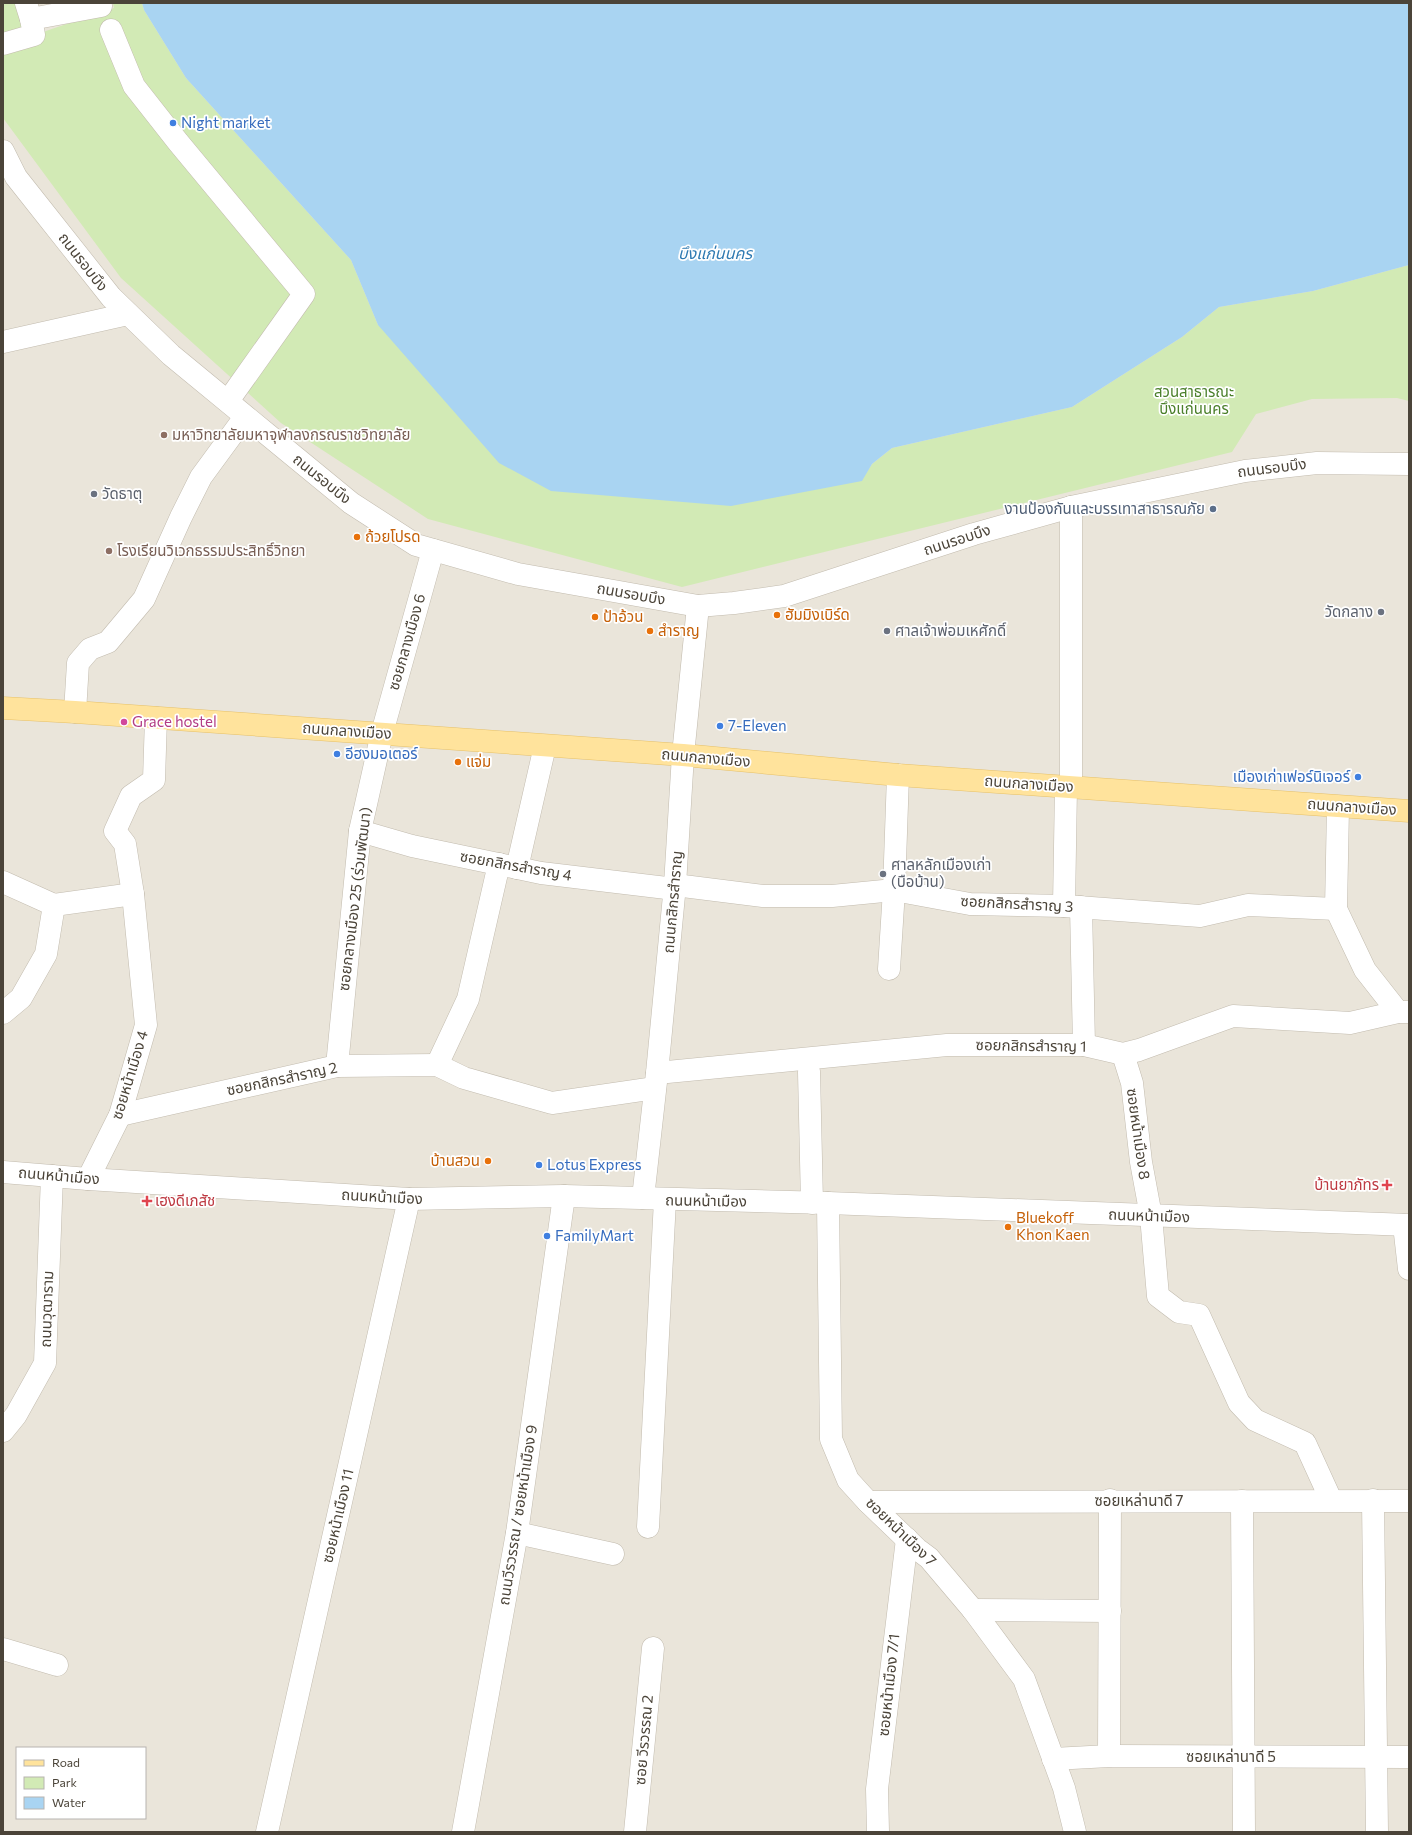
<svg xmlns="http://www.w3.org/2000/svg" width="1412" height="1835" viewBox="0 0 1412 1835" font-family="Commissioner,'Noto Sans Thai',sans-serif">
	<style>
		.residential { fill: #eae5da; fill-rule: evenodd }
		.green { fill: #d2eab5 }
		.water { fill: #a9d4f2 }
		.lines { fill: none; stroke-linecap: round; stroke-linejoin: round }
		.minor-casing { stroke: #c2bbae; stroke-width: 23 }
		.major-casing { stroke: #e6c16a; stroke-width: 23 }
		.minor { stroke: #fff; stroke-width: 22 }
		.major { stroke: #ffe39c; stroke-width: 22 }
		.shop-dot { fill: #3f7fe0; stroke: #fff; stroke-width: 1.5 }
		.education-dot { fill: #8d6e63; stroke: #fff; stroke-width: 1.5 }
		.worship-dot { fill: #6b7280; stroke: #fff; stroke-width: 1.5 }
		.service-dot { fill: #5c6f8a; stroke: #fff; stroke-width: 1.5 }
		.food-dot { fill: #e8710a; stroke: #fff; stroke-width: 1.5 }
		.hotel-dot { fill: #d1479c; stroke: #fff; stroke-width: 1.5 }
		.health-dot { fill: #e0444e; stroke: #fff; stroke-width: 1.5 }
		.labels { text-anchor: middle; stroke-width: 3.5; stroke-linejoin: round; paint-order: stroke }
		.shop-label { font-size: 15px; fill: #366cbe; stroke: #fff; text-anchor: start }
		.street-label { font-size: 15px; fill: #4b4439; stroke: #fff }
		.park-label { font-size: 15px; fill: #4a7f2a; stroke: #fff }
		.education-label { font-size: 15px; fill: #785e54; stroke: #fff; text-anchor: start }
		.worship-label { font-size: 15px; fill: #5b616d; stroke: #fff; text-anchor: start }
		.service-label { font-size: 15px; fill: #4e5e75; stroke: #fff; text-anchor: end }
		.food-label { font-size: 15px; fill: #c56008; stroke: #fff; text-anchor: start }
		.hotel-label { font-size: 15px; fill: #b23c85; stroke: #fff; text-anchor: start }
		.health-label { font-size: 15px; fill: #be3a42; stroke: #fff; text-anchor: end }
		.water-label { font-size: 16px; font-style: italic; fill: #2e7ab2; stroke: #fff }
	</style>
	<rect width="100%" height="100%" fill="#f6f3ec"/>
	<path class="residential" d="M3,3H1409V1832H3ZM17,1748H145V1818H17Z"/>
	<polygon class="green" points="3,3 22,3 34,35 114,8 113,3 142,3 144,10 186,78 351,260 378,325 861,481 872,464 892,448 1072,407 1182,337 1219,307 1313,291 1409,265 1409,401 1397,398 1312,399 1256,414 1232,452 682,587 428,519 281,423 121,278 3,118"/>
	<polygon class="water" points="142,3 1409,3 1409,265 1313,291 1219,307 1182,337 1072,407 892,448 872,464 862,481 731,506 551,491 499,463 378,325 351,260 186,78 144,10"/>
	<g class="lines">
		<defs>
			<g id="minor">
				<polyline points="26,3 31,19 101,6 100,3"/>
				<polyline points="111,30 134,86 178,142 304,294 228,401"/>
				<polyline points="3,44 34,35 31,19"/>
				<polyline points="3,151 16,177 111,297 171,355 267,434 351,503 416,545 518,574 698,606 734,603 784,596 974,534 1071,507 1245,471 1317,463 1409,464"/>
				<polyline points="3,342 128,314"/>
				<polyline points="75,712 78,663 90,649 108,642 144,599 181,517 201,477 245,417"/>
				<polyline points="1071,787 1071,507"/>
				<polyline points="1338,807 1336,909 1365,970 1398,1012"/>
				<polyline points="360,831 412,846 541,873 675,889"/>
				<polyline points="517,868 545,746"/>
				<polyline points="3,882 54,905"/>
				<polyline points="675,885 763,896 832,896 894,890 970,904 1064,906 1200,916 1248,905 1336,909"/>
				<polyline points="54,905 133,894"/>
				<polyline points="1064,906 1066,787"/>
				<polyline points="1081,907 1084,1045"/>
				<polyline points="889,969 894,890 898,775"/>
				<polyline points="3,1013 21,998 46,954 54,905"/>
				<polyline points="1123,1054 1132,1083 1141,1162 1151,1216 1158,1296 1179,1312 1199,1315 1239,1403 1255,1420 1305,1443 1331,1500"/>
				<polyline points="437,1065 468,999 499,864"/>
				<polyline points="337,1066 360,831 382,733 433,550"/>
				<polyline points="809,1072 812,1203"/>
				<polyline points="657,1073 947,1045 1084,1045 1123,1054 1139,1050 1233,1016 1350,1023 1398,1012 1409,1012"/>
				<polyline points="120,1115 337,1066 437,1065 464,1078 552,1103 655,1088"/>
				<polyline points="3,1172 88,1179 409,1199 564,1196 828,1203 1409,1225"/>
				<polyline points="88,1179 120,1115 146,1025 133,894 125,844 115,831 131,796 154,780 156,718"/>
				<polyline points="643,1198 657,1073 675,885 683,755 698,606"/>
				<polyline points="828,1203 831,1439 848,1480 868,1502 917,1549 929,1558 973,1610 1024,1679 1064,1788 1075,1832"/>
				<polyline points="1404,1225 1409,1269"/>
				<polyline points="3,1431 16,1415 45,1363 52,1176"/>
				<polyline points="1373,1500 1377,1832"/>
				<polyline points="1242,1501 1244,1832"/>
				<polyline points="868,1502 1409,1501"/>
				<polyline points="648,1527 665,1200"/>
				<polyline points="517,1533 613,1554"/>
				<polyline points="973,1610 1110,1611"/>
				<polyline points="3,1649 57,1665"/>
				<polyline points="1109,1756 1110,1500"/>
				<polyline points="1053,1759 1109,1756 1409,1757"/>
				<polyline points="267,1832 409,1199"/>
				<polyline points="463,1832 517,1533 564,1196"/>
				<polyline points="635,1832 653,1648"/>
				<polyline points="878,1832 877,1789 907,1539"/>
			</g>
			<polyline id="major" points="3,708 75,712 683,755 898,775 1409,811"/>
		</defs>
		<use href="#minor" class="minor-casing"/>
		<use href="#major" class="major-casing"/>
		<use href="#minor" class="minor"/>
		<use href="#major" class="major"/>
	</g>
	<g class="shop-dot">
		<circle cx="173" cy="123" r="4"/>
		<circle cx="720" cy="726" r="4"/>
		<circle cx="337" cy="754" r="4"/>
		<circle cx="1358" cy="777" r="4"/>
		<circle cx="539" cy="1165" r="4"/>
		<circle cx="547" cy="1236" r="4"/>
	</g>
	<g class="education-dot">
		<circle cx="164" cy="435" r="4"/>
		<circle cx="109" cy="551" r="4"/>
	</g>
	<g class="worship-dot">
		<circle cx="94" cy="494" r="4"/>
		<circle cx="1381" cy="612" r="4"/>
		<circle cx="887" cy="631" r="4"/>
		<circle cx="883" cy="874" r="4"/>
	</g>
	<circle class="service-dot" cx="1213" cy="509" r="4"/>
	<g class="food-dot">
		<circle cx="357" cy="537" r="4"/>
		<circle cx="777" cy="615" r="4"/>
		<circle cx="595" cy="617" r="4"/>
		<circle cx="650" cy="631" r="4"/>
		<circle cx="458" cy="762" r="4"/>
		<circle cx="488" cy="1161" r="4"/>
		<circle cx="1008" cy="1227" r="4"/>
	</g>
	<circle class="hotel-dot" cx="124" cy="722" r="4"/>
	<g class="health-dot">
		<path d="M1385 1179h4v4h4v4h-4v4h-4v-4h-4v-4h4z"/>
		<path d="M145 1195h4v4h4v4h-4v4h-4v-4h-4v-4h4z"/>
	</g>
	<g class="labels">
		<g class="shop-label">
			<text x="181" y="128">Night market</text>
			<text x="728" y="731">7-Eleven</text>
			<text x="345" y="759">อีฮงมอเตอร์</text>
			<text x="1350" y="782" text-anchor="end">เมืองเก่าเฟอร์นิเจอร์</text>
			<text x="547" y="1170">Lotus Express</text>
			<text x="555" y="1241">FamilyMart</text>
		</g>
		<g class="street-label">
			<text transform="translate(83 262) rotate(52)" y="5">ถนนรอบบึง</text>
			<text transform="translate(1272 468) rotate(-7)" y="5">ถนนรอบบึง</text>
			<text transform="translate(322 479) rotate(39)" y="5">ถนนรอบบึง</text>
			<text transform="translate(957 540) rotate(-18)" y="5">ถนนรอบบึง</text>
			<text transform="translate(631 594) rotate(10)" y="5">ถนนรอบบึง</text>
			<text transform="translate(407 642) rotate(-74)" y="5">ซอยกลางเมือง 6</text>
			<text transform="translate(347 731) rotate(4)" y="5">ถนนกลางเมือง</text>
			<text transform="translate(706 758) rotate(5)" y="5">ถนนกลางเมือง</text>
			<text transform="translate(1029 784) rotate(4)" y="5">ถนนกลางเมือง</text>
			<text transform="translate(1352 807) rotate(4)" y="5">ถนนกลางเมือง</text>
			<text transform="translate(516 866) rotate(10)" y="5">ซอยกสิกรสำราญ 4</text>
			<text transform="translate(355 899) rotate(-83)" y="5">ซอยกลางเมือง 25 (ร่วมพัฒนา)</text>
			<text transform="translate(673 902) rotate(-85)" y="5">ถนนกสิกรสำราญ</text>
			<text transform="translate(1017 904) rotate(3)" y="5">ซอยกสิกรสำราญ 3</text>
			<text transform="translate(1031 1046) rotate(1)" y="5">ซอยกสิกรสำราญ 1</text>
			<text transform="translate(130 1075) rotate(-73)" y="5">ซอยหน้าเมือง 4</text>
			<text transform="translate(282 1079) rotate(-12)" y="5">ซอยกสิกรสำราญ 2</text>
			<text transform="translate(1138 1134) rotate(82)" y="5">ซอยหน้าเมือง 8</text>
			<text transform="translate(59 1176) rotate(5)" y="5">ถนนหน้าเมือง</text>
			<text transform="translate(382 1197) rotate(3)" y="5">ถนนหน้าเมือง</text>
			<text transform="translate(706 1201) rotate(1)" y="5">ถนนหน้าเมือง</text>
			<text transform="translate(1149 1216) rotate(2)" y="5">ถนนหน้าเมือง</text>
			<text transform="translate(47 1309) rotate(-88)" y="5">ถนนวุฒาราม</text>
			<text x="1139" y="1506">ซอยเหล่านาดี 7</text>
			<text transform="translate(518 1515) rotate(-81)" y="5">ถนนวีรวรรณ / ซอยหน้าเมือง 9</text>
			<text transform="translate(338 1516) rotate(-77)" y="5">ซอยหน้าเมือง 11</text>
			<text transform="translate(901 1532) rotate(44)" y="5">ซอยหน้าเมือง 7</text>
			<text transform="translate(889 1685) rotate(-84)" y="5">ซอยหน้าเมือง 7/1</text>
			<text transform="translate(644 1740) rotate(-85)" y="5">ซอย วีรวรรณ 2</text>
			<text x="1231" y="1762">ซอยเหล่านาดี 5</text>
		</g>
		<g class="park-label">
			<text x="1194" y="397">สวนสาธารณะ<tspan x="1194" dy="17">บึงแก่นนคร</tspan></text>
		</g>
		<g class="education-label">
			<text x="172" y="440">มหาวิทยาลัยมหาจุฬาลงกรณราชวิทยาลัย</text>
			<text x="117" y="556">โรงเรียนวิเวกธรรมประสิทธิ์วิทยา</text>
		</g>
		<g class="worship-label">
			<text x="102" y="499">วัดธาตุ</text>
			<text x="1373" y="617" text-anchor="end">วัดกลาง</text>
			<text x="895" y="636">ศาลเจ้าพ่อมเหศักดิ์</text>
			<text x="891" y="870">ศาลหลักเมืองเก่า<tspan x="891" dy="17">(บือบ้าน)</tspan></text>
		</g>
		<g class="service-label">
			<text x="1205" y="514">งานป้องกันและบรรเทาสาธารณภัย</text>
		</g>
		<g class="food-label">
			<text x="365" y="542">ถ้วยโปรด</text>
			<text x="785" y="620">ฮัมมิงเบิร์ด</text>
			<text x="603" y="622">ป้าอ้วน</text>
			<text x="658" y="636">สำราญ</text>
			<text x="466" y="767">แจ่ม</text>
			<text x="480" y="1166" text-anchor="end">บ้านสวน</text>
			<text x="1016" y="1223">Bluekoff<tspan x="1016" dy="17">Khon Kaen</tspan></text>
		</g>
		<g class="hotel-label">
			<text x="132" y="727">Grace hostel</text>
		</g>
		<g class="health-label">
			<text x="1379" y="1190">บ้านยาภัทร</text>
			<text x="155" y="1206" text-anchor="start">เฮงดีเภสัช</text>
		</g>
		<g class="water-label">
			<text x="715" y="259">บึงแก่นนคร</text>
		</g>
	</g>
	<rect width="1412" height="1835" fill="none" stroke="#4b4439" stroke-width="8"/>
	<rect x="16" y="1747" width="130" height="72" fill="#ffffff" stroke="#b7b4b0"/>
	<rect x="24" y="1760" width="20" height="6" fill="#ffe39c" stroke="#b7b4b0"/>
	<text x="52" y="1767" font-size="12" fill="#4b4439">Road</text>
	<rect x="24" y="1777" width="20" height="12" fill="#d2eab5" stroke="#b7b4b0"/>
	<text x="52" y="1787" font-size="12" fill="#4b4439">Park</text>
	<rect x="24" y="1797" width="20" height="12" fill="#a9d4f2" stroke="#b7b4b0"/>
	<text x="52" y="1807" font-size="12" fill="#4b4439">Water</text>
</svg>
